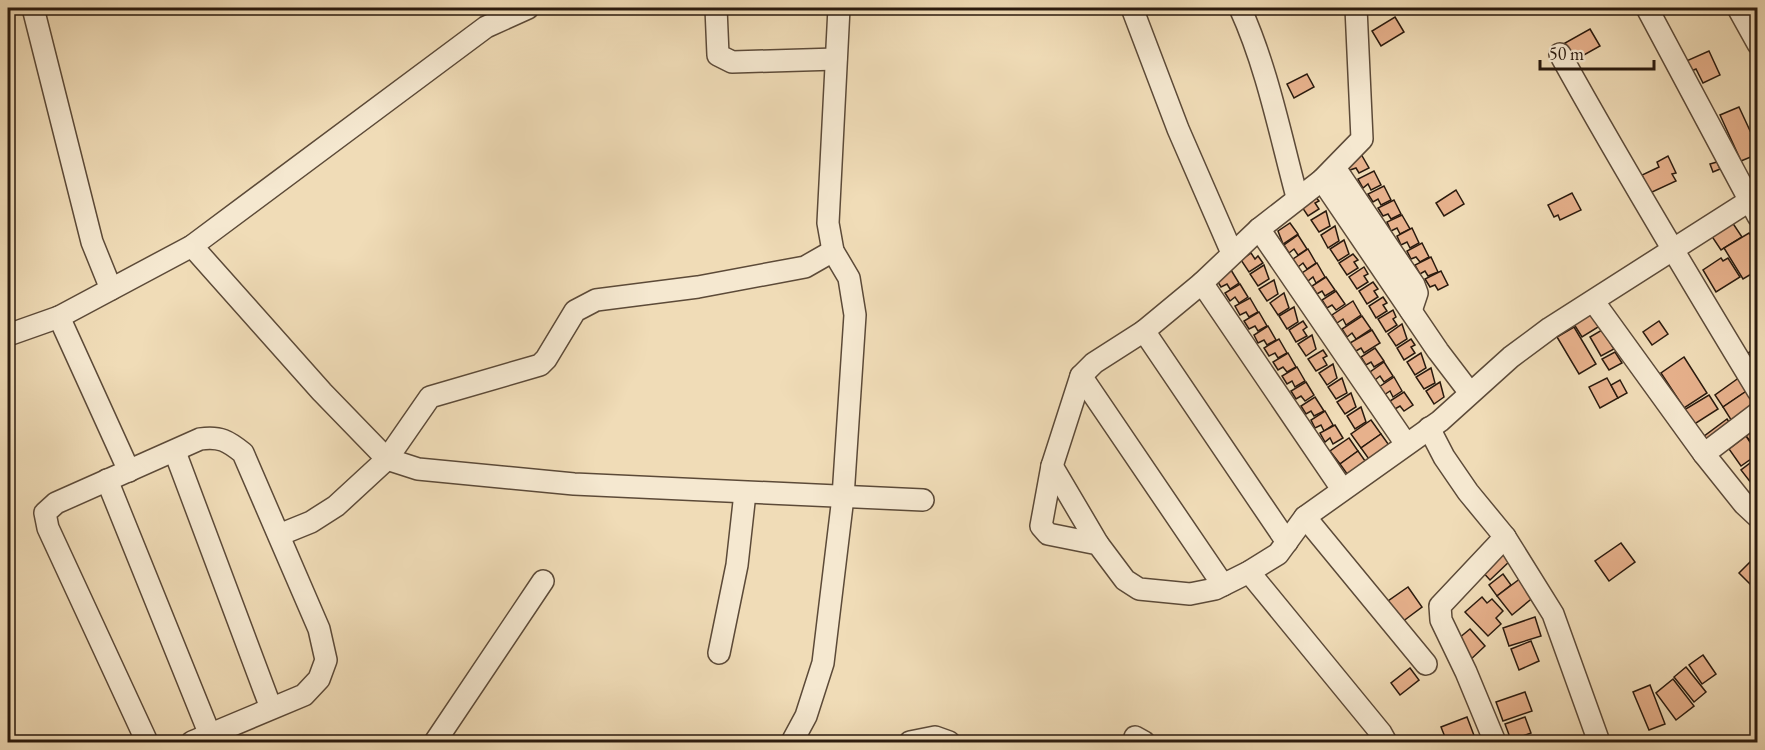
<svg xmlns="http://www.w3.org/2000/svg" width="1765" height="750" viewBox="0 0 1765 750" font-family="'EB Garamond',serif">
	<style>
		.building { fill: #e7b18c; stroke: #2a1a0e; stroke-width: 1.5 }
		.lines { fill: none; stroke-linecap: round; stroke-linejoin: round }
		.minor-casing { stroke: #5c4a38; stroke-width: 24 }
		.minor { stroke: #f5e8d0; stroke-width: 21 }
	</style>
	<rect width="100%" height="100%" fill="#f0dcb7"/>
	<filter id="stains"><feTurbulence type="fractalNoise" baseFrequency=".00333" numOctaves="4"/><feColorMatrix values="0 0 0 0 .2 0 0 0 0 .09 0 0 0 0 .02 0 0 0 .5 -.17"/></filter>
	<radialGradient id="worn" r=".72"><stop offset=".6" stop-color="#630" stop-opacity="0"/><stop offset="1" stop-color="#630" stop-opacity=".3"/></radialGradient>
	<g class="building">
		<polygon points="1395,17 1404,32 1381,46 1372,31"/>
		<polygon points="1590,29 1600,46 1575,60 1565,43"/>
		<polygon points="1709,51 1720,75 1703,83 1696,69 1689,72 1684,62"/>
		<polygon points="1307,74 1314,87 1294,98 1287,84"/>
		<polygon points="1739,107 1758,148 1758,154 1741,161 1720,115"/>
		<polygon points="1361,154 1369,168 1359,173 1356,168 1350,170 1346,162"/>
		<polygon points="1668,156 1676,173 1672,174 1676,181 1650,193 1642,175 1659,167 1657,162"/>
		<polygon points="1717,162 1720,169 1713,172 1710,164"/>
		<polygon points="1374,171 1381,185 1371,190 1368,184 1363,188 1358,179"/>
		<polygon points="1384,186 1391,200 1381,205 1378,199 1373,202 1368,194"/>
		<polygon points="1456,190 1464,204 1444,216 1436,203"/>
		<polygon points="1572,193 1581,210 1560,220 1558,215 1554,217 1548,205"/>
		<polygon points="1314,195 1319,201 1315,203 1319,209 1308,216 1300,204"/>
		<polygon points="1394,200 1401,214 1391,219 1388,214 1383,216 1378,208"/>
		<polygon points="1326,211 1330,226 1319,232 1311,220"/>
		<polygon points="1402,215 1410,229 1400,234 1397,228 1391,231 1387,222"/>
		<polygon points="1732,222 1742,237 1721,250 1711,235"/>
		<polygon points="1290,223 1298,234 1283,244 1278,231"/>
		<polygon points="1335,226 1339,241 1328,248 1321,235"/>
		<polygon points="1412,228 1419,243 1410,248 1407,242 1401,245 1397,236"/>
		<polygon points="1749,233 1758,246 1758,270 1743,279 1724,248"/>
		<polygon points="1298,235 1307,249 1298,255 1294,249 1289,253 1284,245"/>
		<polygon points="1344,240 1349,254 1338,261 1330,249"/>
		<polygon points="1422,243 1429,257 1420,262 1416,257 1411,259 1407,251"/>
		<polygon points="1308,249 1316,263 1307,269 1303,263 1298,267 1293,259"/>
		<polygon points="1251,253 1255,259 1258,256 1263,263 1249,272 1241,260"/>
		<polygon points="1353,254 1358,260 1354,262 1358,268 1347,275 1339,263"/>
		<polygon points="1431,257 1438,272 1428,276 1425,271 1420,274 1415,265"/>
		<polygon points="1721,258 1723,261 1728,258 1740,277 1716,292 1703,270"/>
		<polygon points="1317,263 1325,277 1316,283 1313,277 1308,281 1302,273"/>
		<polygon points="1264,265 1269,279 1258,286 1250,274"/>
		<polygon points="1364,267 1368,274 1364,276 1368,282 1357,289 1349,277"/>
		<polygon points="1231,270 1239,283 1230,289 1227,284 1221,287 1216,279"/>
		<polygon points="1441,271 1448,285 1438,290 1435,285 1430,287 1425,279"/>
		<polygon points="1326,277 1335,290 1325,296 1322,291 1317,294 1312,286"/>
		<polygon points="1274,280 1278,294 1267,301 1259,289"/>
		<polygon points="1373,282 1378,289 1374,291 1378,297 1367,304 1359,291"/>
		<polygon points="1240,284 1248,297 1239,303 1235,297 1230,301 1225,293"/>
		<polygon points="1336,291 1345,304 1336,310 1332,305 1327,308 1322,300"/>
		<polygon points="1284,293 1289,308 1278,315 1270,303"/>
		<polygon points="1383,297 1387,303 1383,305 1387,311 1376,318 1369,306"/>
		<polygon points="1250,298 1258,312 1249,317 1246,312 1240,315 1235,306"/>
		<polygon points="1353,301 1361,315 1346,325 1343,319 1337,323 1332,315"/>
		<polygon points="1294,307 1298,322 1287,329 1279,316"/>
		<polygon points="1594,308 1603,324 1582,337 1572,321"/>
		<polygon points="1393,310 1396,317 1393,319 1397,325 1386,332 1378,319"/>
		<polygon points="1259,312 1267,326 1258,331 1255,326 1249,329 1244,321"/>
		<polygon points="1362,316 1371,329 1356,339 1352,333 1347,337 1342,329"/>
		<polygon points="1758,319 1758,329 1755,330 1751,321"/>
		<polygon points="1303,321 1307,327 1303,330 1307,336 1296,342 1289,330"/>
		<polygon points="1659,321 1668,334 1652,345 1643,332"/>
		<polygon points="1402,324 1407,339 1396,346 1388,334"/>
		<polygon points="1268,326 1276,340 1267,345 1264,340 1258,343 1254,335"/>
		<polygon points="1574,327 1596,364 1579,374 1557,337"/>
		<polygon points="1372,330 1380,343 1364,353 1361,348 1356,351 1350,343"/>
		<polygon points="1602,330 1614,349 1601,356 1590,337"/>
		<polygon points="1312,335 1316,349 1306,356 1298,344"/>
		<polygon points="1279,339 1287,353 1278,358 1275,353 1269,356 1264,348"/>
		<polygon points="1411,339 1415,345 1411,347 1415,353 1404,360 1397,348"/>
		<polygon points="1758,347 1758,368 1748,353"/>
		<polygon points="1375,348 1384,361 1374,367 1371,362 1366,365 1361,357"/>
		<polygon points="1323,350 1327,356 1323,358 1327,365 1316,371 1308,359"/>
		<polygon points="1615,352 1622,363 1609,370 1602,359"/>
		<polygon points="1288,353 1296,367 1287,372 1283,367 1278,370 1273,362"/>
		<polygon points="1421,353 1426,368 1415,375 1407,362"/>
		<polygon points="1684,357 1707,393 1684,408 1661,373"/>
		<polygon points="1384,362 1393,376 1384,382 1380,376 1375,380 1370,372"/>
		<polygon points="1333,364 1337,378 1327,385 1319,373"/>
		<polygon points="1297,367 1305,381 1295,387 1292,381 1287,384 1282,376"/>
		<polygon points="1431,368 1435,383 1424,389 1416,377"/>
		<polygon points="1394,377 1402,391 1393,397 1390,391 1384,395 1379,387"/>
		<polygon points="1740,377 1748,390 1723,407 1715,395"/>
		<polygon points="1342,378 1347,393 1336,399 1328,387"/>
		<polygon points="1607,378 1618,398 1600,408 1589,387"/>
		<polygon points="1620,380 1627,393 1618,398 1611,385"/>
		<polygon points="1306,382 1314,395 1305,401 1301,396 1296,399 1291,391"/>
		<polygon points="1440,382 1444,397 1434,404 1426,391"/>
		<polygon points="1748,390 1758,403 1733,423 1723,407"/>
		<polygon points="1404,392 1413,405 1404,411 1400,406 1395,409 1390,401"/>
		<polygon points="1351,393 1356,407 1345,414 1337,402"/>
		<polygon points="1709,395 1718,409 1693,425 1684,410"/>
		<polygon points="1315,397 1324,411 1314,416 1311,411 1306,414 1301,406"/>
		<polygon points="1361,407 1366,422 1355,429 1347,416"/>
		<polygon points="1325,411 1333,425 1324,431 1321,425 1315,428 1311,420"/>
		<polygon points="1727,419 1735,430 1711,448 1703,437"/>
		<polygon points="1371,420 1381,434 1361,448 1351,434"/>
		<polygon points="1335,425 1343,438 1333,444 1330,438 1325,442 1320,433"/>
		<polygon points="1758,427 1758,451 1746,436"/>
		<polygon points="1381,434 1391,448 1371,462 1361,448"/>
		<polygon points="1746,436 1758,454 1741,466 1729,449"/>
		<polygon points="1349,438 1358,451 1340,464 1330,451"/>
		<polygon points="1358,451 1368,465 1350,478 1340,464"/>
		<polygon points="1758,457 1758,486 1755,488 1741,470"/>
		<polygon points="1621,543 1635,562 1609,581 1595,561"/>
		<polygon points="1502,549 1512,559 1490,580 1480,569"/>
		<polygon points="1758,554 1758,584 1754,588 1739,573"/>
		<polygon points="1503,574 1511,585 1497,596 1489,585"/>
		<polygon points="1521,578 1535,596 1512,615 1497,596"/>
		<polygon points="1408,587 1422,607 1402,622 1388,601"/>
		<polygon points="1482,597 1487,603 1492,599 1503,611 1496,618 1501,624 1488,636 1465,612"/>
		<polygon points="1535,617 1541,636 1509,646 1503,628"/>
		<polygon points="1470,629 1485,646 1469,661 1453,643"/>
		<polygon points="1531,641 1539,661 1519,670 1511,649"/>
		<polygon points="1703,655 1716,674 1702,684 1689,665"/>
		<polygon points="1686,667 1706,692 1694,702 1674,677"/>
		<polygon points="1410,668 1419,680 1400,695 1391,683"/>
		<polygon points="1673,679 1694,706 1676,720 1656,693"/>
		<polygon points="1650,685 1665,724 1649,730 1633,692"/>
		<polygon points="1525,692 1532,711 1503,721 1496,702"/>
		<polygon points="1467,717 1475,738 1463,742 1447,742 1441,727"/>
		<polygon points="1525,717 1531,733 1511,740 1505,724"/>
	</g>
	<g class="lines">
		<defs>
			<g id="minor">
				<polyline points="33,8 92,242 111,289"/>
				<polyline points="716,8 718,55 732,62 836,59"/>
				<polyline points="1132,8 1178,129 1232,253"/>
				<path d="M1240,8C1267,67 1280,134 1297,197"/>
				<polyline points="1356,8 1362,139 1322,180 1259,229 1202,283 1144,331 1094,363 1081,376 1052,466 1041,526 1048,534 1098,544 1125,580 1139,589 1190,594 1215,589 1249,572 1278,554 1305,517 1440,421 1511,357 1550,328 1749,201"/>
				<polyline points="1647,8 1758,216"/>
				<polyline points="1738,8 1758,44"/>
				<path d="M1560,54C1623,168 1690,279 1758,391"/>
				<polyline points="1335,168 1414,285 1417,293 1411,311"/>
				<polyline points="1322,180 1438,351 1470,393"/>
				<polyline points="1259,229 1406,444"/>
				<polyline points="192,246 322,392 387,459 418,469 574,484 923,500"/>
				<polyline points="1202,283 1342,489"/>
				<polyline points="1594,302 1704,454"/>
				<polyline points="59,317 129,471"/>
				<polyline points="1144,331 1287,542"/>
				<polyline points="8,335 59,317 192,246 486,27 528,8"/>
				<polyline points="1081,376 1223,585"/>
				<polyline points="1758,413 1704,454 1744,504 1758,517"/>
				<polyline points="1429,428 1444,457 1468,492 1505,537 1553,614 1599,742"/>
				<polyline points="175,452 271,708"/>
				<polyline points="1052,466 1098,544"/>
				<polyline points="107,480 210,735"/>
				<polyline points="1305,517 1426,664"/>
				<polyline points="279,535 311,522 336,506 387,459 430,397 540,365 546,359 575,311 596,300 698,287 805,267 833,251"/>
				<polyline points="1249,572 1381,733 1386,742"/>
				<polyline points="719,653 737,565 745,493"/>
				<polyline points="1135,737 1144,742"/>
				<path d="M147,742L48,528L45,513L56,503L200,439C220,436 228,441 243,453L319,629L326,660L319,679L304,695L192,742"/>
				<polyline points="435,742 543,581"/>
				<polyline points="792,742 806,716 823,663 843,497 855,315 849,278 833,251 828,223 839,8"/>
				<polyline points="910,742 935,737 949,742"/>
				<polyline points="1495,742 1466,672 1441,620 1440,606 1505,537"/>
			</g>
		</defs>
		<use href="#minor" class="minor-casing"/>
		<use href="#minor" class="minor"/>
	</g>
	<rect width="1765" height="750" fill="none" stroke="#f0dcb7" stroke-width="30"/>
	<rect x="9" y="9" width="1747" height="732" fill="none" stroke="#2a1a0e" stroke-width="3"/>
	<rect x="15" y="15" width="1735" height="720" fill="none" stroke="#2a1a0e" stroke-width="1.5"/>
	<path d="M1540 60v9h114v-9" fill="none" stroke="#2a1a0e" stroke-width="3"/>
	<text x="1549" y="60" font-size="18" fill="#2a1a0e" stroke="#f5e8d0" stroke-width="4.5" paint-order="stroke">50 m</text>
	<rect width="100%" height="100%" filter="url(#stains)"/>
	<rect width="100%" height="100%" fill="url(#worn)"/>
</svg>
